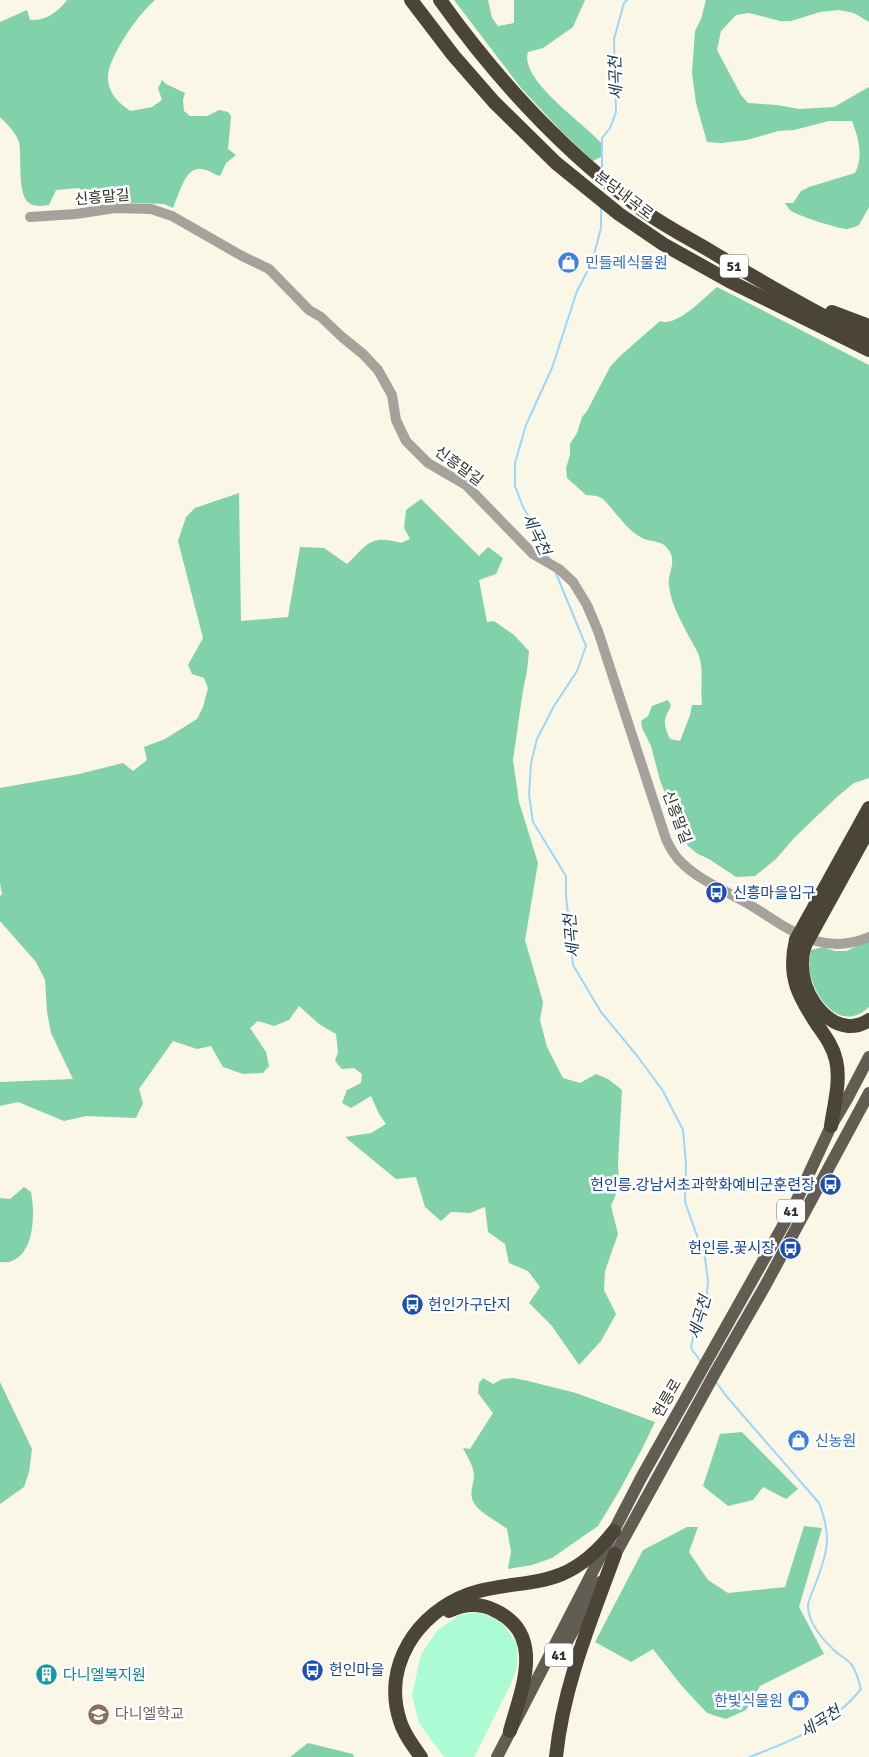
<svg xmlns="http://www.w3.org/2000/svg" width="869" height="1757" viewBox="0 0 869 1757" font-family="Signika,'Noto Sans KR',sans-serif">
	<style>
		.green { fill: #abfcd5 }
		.forest { fill: #81d1ab }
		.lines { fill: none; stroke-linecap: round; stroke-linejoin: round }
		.stream { stroke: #9bd7f9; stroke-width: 2 }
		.minor { stroke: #a5a29b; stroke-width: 10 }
		.major { stroke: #625d52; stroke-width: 12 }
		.highway { stroke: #4b4539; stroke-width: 14 }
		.highway-bridge { stroke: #4b4539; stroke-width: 14 }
		.labels { text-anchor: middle; stroke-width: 5; stroke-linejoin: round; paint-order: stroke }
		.shield { fill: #fff; stroke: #6f6e6a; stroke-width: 1 }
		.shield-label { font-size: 14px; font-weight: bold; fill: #31302a }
		.street-label { font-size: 15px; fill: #31302a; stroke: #fff }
		.shop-label { font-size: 15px; fill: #366cbe; stroke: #fff; text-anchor: start }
		.transit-label { font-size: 15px; fill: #164399; stroke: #fff; text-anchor: start }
		.culture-label { font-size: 15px; fill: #0d838f; stroke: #fff; text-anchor: start }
		.education-label { font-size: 15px; fill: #785e54; stroke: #fff; text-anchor: start }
		.water-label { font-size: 16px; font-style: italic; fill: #16384a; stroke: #fff }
	</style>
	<rect width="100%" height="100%" fill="#faf7e7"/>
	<polygon class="green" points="481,1612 503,1624 517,1644 517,1667 511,1684 474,1757 444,1757 419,1723 412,1695 421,1654 437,1631 459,1615"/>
	<g class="forest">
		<path d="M67,0H155C139,13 109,56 108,76C107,92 119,104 131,111L152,107L162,100L158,88L162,80L166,84L185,93L183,100L184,111L190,116H207L219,110L228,112L231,116L228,149L236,155L226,163L220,176C213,174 205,167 197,169C184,171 178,197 173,208L164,204L104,202L87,207C89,198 87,193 79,188L56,190L49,205C43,206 35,207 29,203C17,195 22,157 19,142C16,133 7,124 0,117V22L27,10L30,20C46,21 58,12 67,0Z"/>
		<path d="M454,0H488L492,18L498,26L514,23V0H585L573,27L543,48L528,52C519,80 584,123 601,143L603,151L602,156L593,161L560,130L521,88Z"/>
		<path d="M706,0H869V22L854,13L839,10L820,12L791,21H780L749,13L736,15L721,31L717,50L741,95L748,103L777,105L799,109L834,107L869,87V207L859,225C855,227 851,228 847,229C840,229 794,215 790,210C788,208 787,206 785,203H793L801,191L809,187L855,173C864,156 858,137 852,121H829L794,130L778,131L747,140L721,143L707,142L696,103L692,73L695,31L701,19Z"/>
		<path d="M717,287L869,365V778L854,783L838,796L795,837L776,859L755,876L736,877L709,859L698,854L688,846L680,833L660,780L651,746L642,728L641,721L648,716L652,706L668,700L671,706C663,721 663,723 670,739L680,741L690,715L692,705H702C700,689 704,670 699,656C698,651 694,647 692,642C683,625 671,605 669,586C667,573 678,562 668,549C663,541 653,542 644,539C627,531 616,512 603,499L597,496L586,495L567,478L566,468L570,455V444L577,433L582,417L587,411L610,367L619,357L660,321C676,328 705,297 717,287Z"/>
		<path d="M239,493L241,621L288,617L300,547L324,548L347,564C368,544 370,534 401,543L410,539L404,528L406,510L421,499L479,556L488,547L503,558L496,574L479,580L487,622L494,621L514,635L529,651L527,671L523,690L513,760L519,802L538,863L525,940L543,1002L540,1020L547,1047L563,1078L580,1083L596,1074L608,1079L622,1090L618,1162L619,1187L611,1206L618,1234L605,1271L604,1290L616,1314L601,1341L579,1365L552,1326L529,1303L540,1287L528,1271L509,1263L505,1244L488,1232L485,1207L470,1213L451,1212L441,1221L425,1207L416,1177L396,1179L345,1137L371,1133L386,1124L379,1114L371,1096L351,1108L342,1103L347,1090L361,1083L362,1074L354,1068L342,1069L335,1061L338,1052L336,1034L319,1024L299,1006L289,1020L274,1026L258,1021L250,1028L266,1052L269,1066L263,1073L243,1074L223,1067L211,1046L197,1049L173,1041L139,1089L143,1103L136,1118L86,1116L64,1121L18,1102L0,1106V1082L73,1079L51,1033L47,1012L45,980L36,962L0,921V896L2,894L0,883V788L79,774L123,763L133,771L147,760L144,747L165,739L197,719L203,707L208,688L204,678L192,674L188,665L203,638L178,541L186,517L195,508Z"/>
		<path d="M869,941V1007C843,1032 818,1003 811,977C808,969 810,959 811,950L823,947L835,951H846Z"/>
		<path d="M24,1187L31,1192C35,1212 35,1252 12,1261C9,1263 4,1262 0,1262V1198L10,1199Z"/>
		<path d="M483,1378L493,1384L502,1379L513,1378L528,1381L576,1393L655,1422L642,1449L618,1493L598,1526L552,1558L532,1565L508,1569L511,1551L507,1529C498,1521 477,1512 473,1501C469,1493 474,1483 474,1474C473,1465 467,1456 463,1448L470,1449L493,1413L478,1393L479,1383Z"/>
		<polygon points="0,1382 32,1449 29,1472 24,1487 0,1504"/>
		<polygon points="742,1432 798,1489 786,1499 763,1487 753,1500 728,1506 703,1486 720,1434"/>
		<polygon points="804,1526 822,1528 799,1607 824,1654 760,1686 746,1710 726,1719 707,1713 681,1685 653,1649 631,1662 595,1642 643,1550 687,1527 698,1527 689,1552 708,1580 728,1593 785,1587"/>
		<polygon points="308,1743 353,1754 354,1757 290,1757"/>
	</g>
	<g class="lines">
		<g class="stream">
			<polyline points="602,169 602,138 610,128 616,112 614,39 624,3 627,0"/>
			<polyline points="549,558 537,530 523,507 515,486 515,463 526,425 552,368 577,291 588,270 595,251 601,228 601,206"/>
			<polyline points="555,571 586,646 577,671 554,706 537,739 531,763 529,795 533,822 566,876 566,895 573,965 601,1012 638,1057 663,1091 683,1130 686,1164 685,1202 705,1258 708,1281 706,1305 696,1321 691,1348 701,1362"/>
			<path d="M716,1382L727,1397L819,1503C832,1536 828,1552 815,1585C813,1591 808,1600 808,1606C808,1622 822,1639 833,1649C838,1655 846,1658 851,1664C856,1670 859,1681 861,1689C856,1695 851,1701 845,1706C819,1731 782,1744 750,1757"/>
		</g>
		<path class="minor" d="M30,217L76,214L115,208L151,209L172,216L242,256L269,269L309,310L321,317L342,337L363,354L378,370L392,395L396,420L406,441L428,463L466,485L533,554L559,569L573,582L587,605L598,631L666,839C670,848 675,857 683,864C701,881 724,890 745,902C768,915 791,934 816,941C834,946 853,944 869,937"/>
		<g class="major">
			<polyline points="611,1562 715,1373 765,1286 869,1093"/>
			<polyline points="558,1658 600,1582"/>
			<polyline points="497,1757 641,1478 794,1206 831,1126 847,1099 869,1057"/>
		</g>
		<g class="highway">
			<polyline points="411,0 453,55 494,102 556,163 619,214 663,244 729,281 869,350"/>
			<path d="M440,0C495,77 560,148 636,205C657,222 683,235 707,249C760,281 813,312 869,339"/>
			<polyline points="832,312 869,326"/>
			<path d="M796,940C787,977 799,997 818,1026C826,1037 833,1047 836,1060C841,1081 834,1105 831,1126"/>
			<path d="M805,945C801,958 801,971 805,984C813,1010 841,1039 869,1020"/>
			<path d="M449,1611C464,1604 480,1603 494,1610C547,1634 521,1690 510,1731"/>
			<path d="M421,1757C413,1746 404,1734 400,1721C382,1666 417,1613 469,1594C499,1583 534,1586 562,1574C583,1565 600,1549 614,1531"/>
			<path d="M556,1757C563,1686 591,1620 615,1554"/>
		</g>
		<g class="highway-bridge">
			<polyline points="796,940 869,808"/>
			<polyline points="805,945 869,829"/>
		</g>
	</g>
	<defs>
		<symbol id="shop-disc" viewBox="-11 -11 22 22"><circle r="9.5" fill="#3f7fe0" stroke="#fff"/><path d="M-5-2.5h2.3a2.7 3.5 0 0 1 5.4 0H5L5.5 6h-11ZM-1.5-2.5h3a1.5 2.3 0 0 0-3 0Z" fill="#fff"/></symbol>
		<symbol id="bus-disc" viewBox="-11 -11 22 22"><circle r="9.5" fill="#1a4fb4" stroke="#fff"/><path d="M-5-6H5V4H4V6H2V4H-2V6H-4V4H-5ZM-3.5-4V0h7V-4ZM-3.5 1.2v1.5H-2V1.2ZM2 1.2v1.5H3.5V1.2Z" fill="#fff"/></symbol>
		<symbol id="building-disc" viewBox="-11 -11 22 22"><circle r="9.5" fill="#0f9aa8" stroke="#fff"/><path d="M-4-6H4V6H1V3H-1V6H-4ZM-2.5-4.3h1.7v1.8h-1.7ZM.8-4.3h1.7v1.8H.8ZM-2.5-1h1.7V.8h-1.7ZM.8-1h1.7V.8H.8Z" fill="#fff"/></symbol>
		<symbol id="school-disc" viewBox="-11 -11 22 22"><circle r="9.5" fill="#8d6e63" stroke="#fff"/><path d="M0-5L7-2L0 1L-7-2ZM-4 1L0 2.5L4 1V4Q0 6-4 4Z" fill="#fff"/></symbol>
	</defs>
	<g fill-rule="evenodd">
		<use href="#shop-disc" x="556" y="250" width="25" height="25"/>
		<use href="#bus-disc" x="704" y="880" width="25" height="25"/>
		<use href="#bus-disc" x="818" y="1172" width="25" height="25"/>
		<use href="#bus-disc" x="778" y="1236" width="25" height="25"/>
		<use href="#bus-disc" x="400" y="1292" width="25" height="25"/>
		<use href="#shop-disc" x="786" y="1428" width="25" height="25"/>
		<use href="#bus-disc" x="300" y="1658" width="25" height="25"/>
		<use href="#building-disc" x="34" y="1662" width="25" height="25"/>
		<use href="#shop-disc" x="786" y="1688" width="25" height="25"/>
		<use href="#school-disc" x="86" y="1702" width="25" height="25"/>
	</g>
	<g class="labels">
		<g class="shield">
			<rect x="720" y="254.5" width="28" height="23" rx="4"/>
			<rect x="777" y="1199.5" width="28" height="23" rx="4"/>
			<rect x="545" y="1643.5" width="28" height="23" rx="4"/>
		</g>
		<g class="shield-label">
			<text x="734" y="271">51</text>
			<text x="791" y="1216">41</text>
			<text x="559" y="1660">41</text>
		</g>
		<g class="street-label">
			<text transform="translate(624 195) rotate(37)" y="5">분당내곡로</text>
			<text transform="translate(102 197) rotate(-5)" y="5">신흥말길</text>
			<text transform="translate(459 466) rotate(36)" y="5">신흥말길</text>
			<text transform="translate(677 817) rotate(69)" y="5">신흥말길</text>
			<text transform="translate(667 1398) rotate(-60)" y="5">헌릉로</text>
		</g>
		<g class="shop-label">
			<text x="585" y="268">민들레식물원</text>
			<text x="815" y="1446">신농원</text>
			<text x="783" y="1706" text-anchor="end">한빛식물원</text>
		</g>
		<g class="transit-label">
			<text x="733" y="898">신흥마을입구</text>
			<text x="815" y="1190" text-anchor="end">헌인릉.강남서초과학화예비군훈련장</text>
			<text x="775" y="1253" text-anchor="end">헌인릉.꽃시장</text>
			<text x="428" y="1310">헌인가구단지</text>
			<text x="329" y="1675">헌인마을</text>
		</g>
		<g class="culture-label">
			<text x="63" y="1680">다니엘복지원</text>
		</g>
		<g class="education-label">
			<text x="115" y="1719">다니엘학교</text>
		</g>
		<g class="water-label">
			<text transform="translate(615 78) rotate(-92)" y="6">세곡천</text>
			<text transform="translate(537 534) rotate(64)" y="6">세곡천</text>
			<text transform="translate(571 936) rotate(-95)" y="6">세곡천</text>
			<text transform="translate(699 1317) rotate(-74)" y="6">세곡천</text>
			<text transform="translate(820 1721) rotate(-33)" y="6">세곡천</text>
		</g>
	</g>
</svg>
